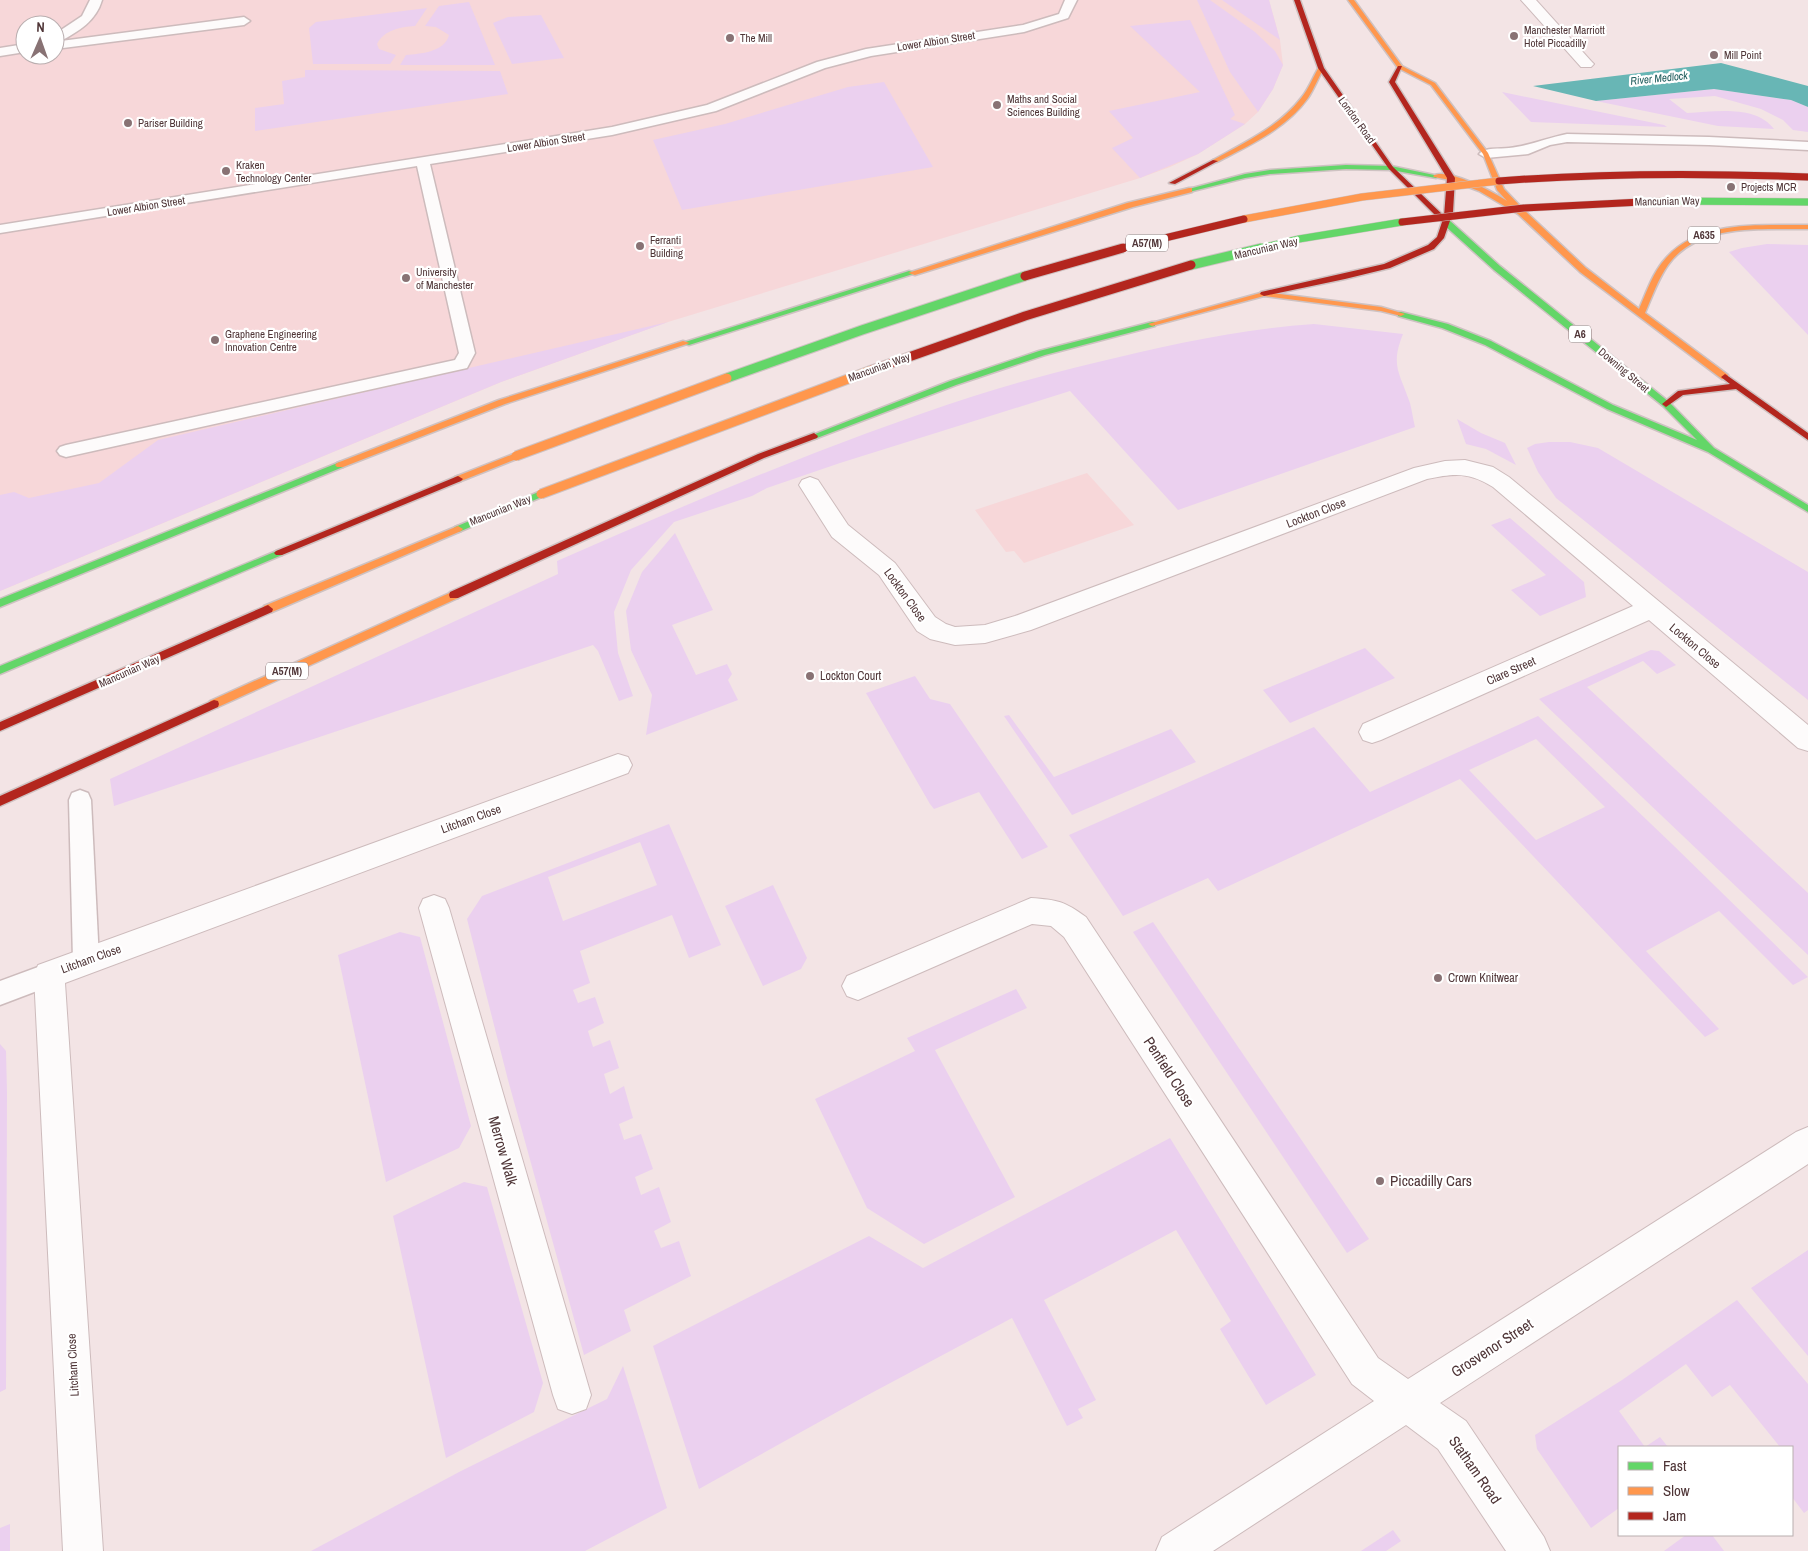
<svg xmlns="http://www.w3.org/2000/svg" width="1808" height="1551" viewBox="0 0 1808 1551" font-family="'Archivo Narrow',sans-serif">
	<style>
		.built { fill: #f7d7d9; fill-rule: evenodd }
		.green { fill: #ebd0ef; fill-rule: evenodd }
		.water { fill: #68b6b5 }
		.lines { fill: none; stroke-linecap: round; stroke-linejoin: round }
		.lane-casing { stroke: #cdbbbc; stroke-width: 3 }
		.street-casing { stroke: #cdbbbc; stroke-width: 2 }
		.fast-casing { stroke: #cec2c2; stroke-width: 3 }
		.slow-casing { stroke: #cec2c2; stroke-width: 3 }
		.jam-casing { stroke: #cec2c2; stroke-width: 3 }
		.lane { fill: #fdfbfb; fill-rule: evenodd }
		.street { fill: #fdfbfb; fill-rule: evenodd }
		.fast { fill: #63d668; fill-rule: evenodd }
		.slow { fill: #ff974d; fill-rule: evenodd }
		.jam { fill: #b3261e; fill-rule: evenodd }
		.fast-bridge-far1-casing { stroke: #cec2c2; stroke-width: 8; stroke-linecap: butt }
		.fast-bridge-casing { stroke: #cec2c2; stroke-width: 11; stroke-linecap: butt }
		.slow-bridge-far1-casing { stroke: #cec2c2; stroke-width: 8; stroke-linecap: butt }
		.slow-bridge-casing { stroke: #cec2c2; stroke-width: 11; stroke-linecap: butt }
		.jam-bridge-far1-casing { stroke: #cec2c2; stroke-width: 8; stroke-linecap: butt }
		.jam-bridge-casing { stroke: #cec2c2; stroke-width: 11; stroke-linecap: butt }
		.fast-bridge-far1 { stroke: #63d668; stroke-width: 7 }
		.fast-bridge { stroke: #63d668; stroke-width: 9 }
		.slow-bridge-far1 { stroke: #ff974d; stroke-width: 7 }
		.slow-bridge { stroke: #ff974d; stroke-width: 9 }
		.jam-bridge-far1 { stroke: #b3261e; stroke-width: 7 }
		.jam-bridge { stroke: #b3261e; stroke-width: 9 }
		.poi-dot { fill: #887274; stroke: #fff; stroke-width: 2 }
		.labels { text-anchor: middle; stroke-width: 4.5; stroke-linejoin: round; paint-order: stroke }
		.far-poi-label { font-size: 11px; fill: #4f3537; stroke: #fff; text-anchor: start }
		.far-street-label { font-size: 11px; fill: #4f3537; stroke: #fff }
		.far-water-label { font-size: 11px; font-style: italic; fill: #1d5b5b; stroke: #fff }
		.shield { fill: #fff; stroke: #847273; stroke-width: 1 }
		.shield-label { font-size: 11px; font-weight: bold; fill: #4f3537 }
		.street-label { font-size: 12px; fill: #4f3537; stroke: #fff }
		.poi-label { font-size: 12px; fill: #4f3537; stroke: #fff; text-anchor: start }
		.near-street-label { font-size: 15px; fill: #4f3537; stroke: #fff }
		.near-poi-label { font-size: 15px; fill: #4f3537; stroke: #fff; text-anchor: start }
	</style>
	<rect width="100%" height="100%" fill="#f3e4e5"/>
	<g class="built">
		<path d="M0,0H1269L1280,40L1283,65L1273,89L1258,112L1245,124L1198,154L1170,167L1140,178L668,322L501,382L0,591ZM25,25H55V55H25Z"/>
		<polygon points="1087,473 1134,525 1024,563 1014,551 1006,552 975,510"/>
	</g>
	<g class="green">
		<polygon points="1197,0 1210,0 1255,32 1275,51 1283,65 1273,89 1258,112 1230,72"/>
		<polygon points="1222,0 1269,0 1280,40"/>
		<path d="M469,2L495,65H400L406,55C420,54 445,52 449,35L436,27L425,26L439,6Z"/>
		<path d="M427,8L415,26C400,27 384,30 377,44L379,49L396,55L390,64H313L309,28L316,22Z"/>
		<polygon points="541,15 564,58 512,64 493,23 508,17"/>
		<polygon points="1190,20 1235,115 1230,119 1245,124 1198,154 1140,178 1112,148 1133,138 1109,111 1200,92 1130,26"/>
		<polygon points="305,70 500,71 508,94 255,131 255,108 284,104 282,81 305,77"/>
		<polygon points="884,82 933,167 682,210 653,140 725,124 848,87"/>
		<path d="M1714,89L1791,100L1808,107V132L1793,130L1783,120L1761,109L1715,96L1669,99L1687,113C1714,112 1755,104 1774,129L1718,126L1596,101Z"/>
		<polygon points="1502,92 1664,125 1667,127 1531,122"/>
		<polygon points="1767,244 1808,245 1808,335 1729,252 1742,248"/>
		<polygon points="668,322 501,382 0,591 0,495 14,492 29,498 99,483 158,440"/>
		<path d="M1314,324L1403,334C1390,366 1400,373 1410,403C1412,411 1413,419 1415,427L1178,510L1070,391L840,463L767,488L752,496L674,522L631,570L614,612L618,653L633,696L619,701L598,651L593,645L114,806L110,779L558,574L557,561C694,501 832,442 974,396C1013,383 1054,373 1094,363C1167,345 1240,329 1314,324Z"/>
		<polygon points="1457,419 1481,433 1505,443 1516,465 1486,449 1466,444"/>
		<polygon points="1549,442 1570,442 1598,448 1808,572 1808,700 1556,498 1538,472 1527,448 1535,444"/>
		<polygon points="1510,518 1584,582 1586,597 1540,616 1511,590 1546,575 1491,525"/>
		<polygon points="675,533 713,610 672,625 696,675 727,664 732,674 728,680 738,700 646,735 652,695 631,650 626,611 642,572"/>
		<polygon points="1365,648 1395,678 1290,723 1263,690"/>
		<polygon points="1651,650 1659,651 1676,665 1657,674 1643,661 1587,687 1808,893 1808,955 1539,699"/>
		<polygon points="915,676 930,699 950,704 1048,847 1022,859 979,792 934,809 930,804 866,693"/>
		<polygon points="1009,715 1054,777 1171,729 1196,762 1072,815 1004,716"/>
		<path d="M1538,716L1672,844L1808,977L1793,985L1719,911L1646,951L1719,1029L1705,1037L1460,779L1218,891L1208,878L1123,916L1069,835L1314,727L1370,792ZM1536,739L1605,807L1536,840L1469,770Z"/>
		<path d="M669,824L721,945L689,958L672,915L580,951L590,983L573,990L578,1003L595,997L604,1023L588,1031L593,1047L610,1040L619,1068L604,1074L610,1094L624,1086L633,1118L619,1124L624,1140L641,1134L653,1169L635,1177L641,1195L659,1187L671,1222L654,1231L661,1248L679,1241L691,1276L624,1310L631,1331L584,1355L508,1080L467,919L482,896ZM640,842L657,885L563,921L548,877Z"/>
		<polygon points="773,885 807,958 801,969 763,986 725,906"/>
		<polygon points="1153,922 1369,1239 1347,1253 1133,932"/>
		<polygon points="400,932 420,937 471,1126 459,1148 386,1182 338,955"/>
		<polygon points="1016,989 1027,1008 935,1050 1015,1197 924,1244 867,1208 815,1099 915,1051 907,1038"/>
		<polygon points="0,1044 6,1051 7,1093 6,1389 0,1392"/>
		<polygon points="1170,1138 1316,1375 1266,1405 1220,1329 1231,1321 1176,1230 1044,1300 1096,1400 1078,1409 1083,1418 1067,1426 1012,1318 864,1397 699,1489 653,1346 869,1236 923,1268"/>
		<polygon points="464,1182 487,1187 543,1383 534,1412 446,1458 393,1216"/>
		<polygon points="1808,1250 1808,1356 1751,1288"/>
		<polygon points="1737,1300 1808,1384 1808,1510 1804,1513 1792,1497 1792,1447 1780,1447 1730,1385 1712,1397 1686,1364 1619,1411 1645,1447 1660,1437 1668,1447 1619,1447 1619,1508 1591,1528 1537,1449 1535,1435 1622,1380"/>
		<polygon points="623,1366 667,1508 585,1551 311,1551 461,1471 607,1399"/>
		<polygon points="10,1524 10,1551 0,1551 0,1528"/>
		<polygon points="1393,1530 1401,1541 1386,1551 1361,1551"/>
		<polygon points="1686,1535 1712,1535 1724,1551 1664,1551"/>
	</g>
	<polygon class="water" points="1721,63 1808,86 1808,107 1791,100 1714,89 1596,101 1533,86"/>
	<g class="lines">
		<defs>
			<g id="lane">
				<path d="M90,0H102C96,21 79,31 61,41L244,17L250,21L244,25L55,49V34L82,16Z"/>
				<polygon points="1065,0 1077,0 1068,18 1024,32 871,56 825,68 716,111 612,135 430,164 475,353 467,368 66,457 60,455 57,451 60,447 66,445 455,360 459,353 417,166 0,233 0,225 612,127 707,105 817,62 866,49 1023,25 1059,14"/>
				<polygon points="25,44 25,52 0,56 0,48"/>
				<path d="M1567,134L1709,137L1808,142V150L1709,145L1567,142L1550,145L1528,154L1486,158L1479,154C1485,147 1500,149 1509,148C1529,146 1547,138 1567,134Z"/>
				<polygon points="80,790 88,793 91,800 99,960 95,968 86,971 77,968 73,960 69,800 72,793"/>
				<polygon points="49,963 58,967 62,975 58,983 0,1005 0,981"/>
			</g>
			<g id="street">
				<polygon points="1521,0 1536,0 1591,61 1594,64 1591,67 1581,67"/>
				<path d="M1465,460L1493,467L1509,477L1808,725V751L1798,748L1649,620L1381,740L1372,743L1363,740L1359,732L1363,724L1633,606L1493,487C1469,472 1455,473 1427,479L1031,630L985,643L955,645L930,639L917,631L879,575L832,537L799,485L802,480L810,477L818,480L848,525L895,563L935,617L946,624L955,627L985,625L1015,616L1414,468L1445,461Z"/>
				<polygon points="618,754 628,757 632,765 628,773 65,983 103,1551 63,1551 34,975 38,965"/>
				<polygon points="434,895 445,899 449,908 591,1395 586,1409 572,1414 558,1409 553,1395 419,908 423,899"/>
				<path d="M1031,898C1058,900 1064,901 1086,917L1378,1358L1408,1379L1796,1132L1808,1127V1164L1440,1403L1466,1421L1544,1537L1550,1551H1506L1438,1449L1406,1425L1213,1551H1156L1162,1537L1374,1401L1352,1384L1064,937L1051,926L1032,924L858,1000L847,996L842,986L847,976Z"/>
			</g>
			<g id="fast">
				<polygon points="1346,165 1391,166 1439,176 1436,178 1391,170 1346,169 1270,174 1245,178 1189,192 1185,190 1245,174 1270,170"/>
				<polygon points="1443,220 1449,220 1500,266 1669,402 1714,448 1808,505 1808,512 1708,452 1607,409 1485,345 1442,328 1398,316 1398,312 1401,312 1448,324 1491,341 1613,405 1697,440 1663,406 1494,270 1443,224"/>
				<polygon points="909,271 916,273 689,345 682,343"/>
				<polygon points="1152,322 1155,322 1155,326 1045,355 956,385 817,438 814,439 810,436 950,381 1039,351"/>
				<polygon points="340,462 343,463 343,467 0,607 0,599"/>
				<polygon points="541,491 544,492 544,496 461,531 458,532 453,529 455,527"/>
				<polygon points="279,550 284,553 282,555 0,674 0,666"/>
			</g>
			<g id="slow">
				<path d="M1348,0H1354L1402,66L1435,83L1488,153L1504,189L1524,210L1586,268L1639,309C1647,291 1653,272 1666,258C1701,219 1761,226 1808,225V229C1762,230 1699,222 1668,265C1658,279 1652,297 1645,313L1728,375V379H1722L1580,272L1518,214L1479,191L1450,180L1434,177L1433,176C1447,167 1493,192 1507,201L1497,190L1483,154L1431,85L1398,68Z"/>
				<path d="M1319,67L1324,68C1318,78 1314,89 1308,98C1286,129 1250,145 1217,162H1213V160C1244,143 1279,127 1302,97C1309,88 1313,77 1319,67Z"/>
				<polygon points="1189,188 1192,188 1192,192 1133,207 915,275 908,273 1127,203"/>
				<polygon points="1264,292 1381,307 1405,314 1401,316 1381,311 1264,296 1152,326 1148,324"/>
				<polygon points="683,341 690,343 505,404 343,467 337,467 335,465 337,463 499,400"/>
				<polygon points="516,453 519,454 519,458 461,481 458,482 453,479 455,477"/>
				<polygon points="458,526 463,529 461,531 272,612 264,612 263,609 264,606"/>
				<polygon points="454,591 458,592 459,595 458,598 218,707 214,708 209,704 210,701"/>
			</g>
			<g id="jam">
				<polygon points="1294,0 1300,0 1324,68 1393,167 1444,216 1447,178 1389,82 1398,66 1402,66 1395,82 1455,178 1453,212 1444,238 1434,249 1390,268 1345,279 1264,296 1260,294 1261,292 1384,264 1428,245 1437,237 1442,222 1389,169 1318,68"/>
				<polygon points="1213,160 1218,161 1175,184 1169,183"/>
				<polygon points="1725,374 1808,433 1808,440 1736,389 1683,395 1666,407 1662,404 1678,391 1730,384 1721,377"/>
				<polygon points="814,433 818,436 817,438 764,458 458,598 450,598 449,595 450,592 758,454"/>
				<polygon points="458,476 463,479 461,481 282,555 276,555 274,553 276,551"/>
				<polygon points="268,605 273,609 272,612 0,731 0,722"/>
				<polygon points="214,700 218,701 219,704 218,707 0,806 0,796"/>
			</g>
		</defs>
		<use href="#lane" class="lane-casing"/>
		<use href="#street" class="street-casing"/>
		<use href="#fast" class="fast-casing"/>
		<use href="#slow" class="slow-casing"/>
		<use href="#jam" class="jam-casing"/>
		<use href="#lane" class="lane"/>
		<use href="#street" class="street"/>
		<use href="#fast" class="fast"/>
		<use href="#slow" class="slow"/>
		<use href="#jam" class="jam"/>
		<defs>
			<g id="fast-bridge-far1">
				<polyline points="1661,201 1808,202"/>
				<polyline points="1257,249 1299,239 1402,222"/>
			</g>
			<g id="fast-bridge">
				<polyline points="1191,265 1262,248"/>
				<polyline points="727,378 862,330 1025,276"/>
			</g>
			<polyline id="slow-bridge-far1" points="1244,219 1362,197 1499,181"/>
			<g id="slow-bridge">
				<polyline points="516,456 727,378"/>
				<polyline points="541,494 872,370"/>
			</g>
			<g id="jam-bridge-far1">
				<path d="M1499,181C1602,173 1705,173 1808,177"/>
				<polyline points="1402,222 1524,208 1661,201"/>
				<polyline points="1119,249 1244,219"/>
			</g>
			<g id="jam-bridge">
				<polyline points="1025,276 1123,248"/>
				<polyline points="872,370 1025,316 1191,265"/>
			</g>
		</defs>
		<use href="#fast-bridge-far1" class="fast-bridge-far1-casing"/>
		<use href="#fast-bridge" class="fast-bridge-casing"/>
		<use href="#slow-bridge-far1" class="slow-bridge-far1-casing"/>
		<use href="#slow-bridge" class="slow-bridge-casing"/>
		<use href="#jam-bridge-far1" class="jam-bridge-far1-casing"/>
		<use href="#jam-bridge" class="jam-bridge-casing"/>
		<use href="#fast-bridge-far1" class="fast-bridge-far1"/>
		<use href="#fast-bridge" class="fast-bridge"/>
		<use href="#slow-bridge-far1" class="slow-bridge-far1"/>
		<use href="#slow-bridge" class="slow-bridge"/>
		<use href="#jam-bridge-far1" class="jam-bridge-far1"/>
		<use href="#jam-bridge" class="jam-bridge"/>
	</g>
	<g class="poi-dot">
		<circle cx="1514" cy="36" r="5"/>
		<circle cx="730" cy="38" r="5"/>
		<circle cx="1714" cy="55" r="5"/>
		<circle cx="997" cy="105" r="5"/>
		<circle cx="128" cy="123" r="5"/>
		<circle cx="226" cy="171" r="5"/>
		<circle cx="1731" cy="187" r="5"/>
		<circle cx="640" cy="246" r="5"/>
		<circle cx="406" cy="278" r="5"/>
		<circle cx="215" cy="340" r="5"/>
		<circle cx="810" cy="676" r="5"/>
		<circle cx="1438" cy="978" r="5"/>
		<circle cx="1380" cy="1181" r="5"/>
	</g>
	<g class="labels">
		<g class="far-poi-label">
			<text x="1524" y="34">Manchester Marriott<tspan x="1524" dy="13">Hotel Piccadilly</tspan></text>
			<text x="740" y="42">The Mill</text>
			<text x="1724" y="59">Mill Point</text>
			<text x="1007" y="103">Maths and Social<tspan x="1007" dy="13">Sciences Building</tspan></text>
			<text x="138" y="127">Pariser Building</text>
			<text x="236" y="169">Kraken<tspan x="236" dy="13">Technology Center</tspan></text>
			<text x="1741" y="191">Projects MCR</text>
			<text x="650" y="244">Ferranti<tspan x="650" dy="13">Building</tspan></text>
			<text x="416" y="276">University<tspan x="416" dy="13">of Manchester</tspan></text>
			<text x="225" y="338">Graphene Engineering<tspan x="225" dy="13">Innovation Centre</tspan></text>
		</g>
		<g class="far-street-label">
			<text transform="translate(936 41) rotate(-9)" y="4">Lower Albion Street</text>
			<text transform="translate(1357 120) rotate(54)" y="4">London Road</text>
			<text transform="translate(546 142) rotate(-9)" y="4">Lower Albion Street</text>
			<text transform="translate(1667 201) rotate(-1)" y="4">Mancunian Way</text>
			<text transform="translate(146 206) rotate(-9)" y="4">Lower Albion Street</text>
			<text transform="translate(1266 248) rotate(-13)" y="4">Mancunian Way</text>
			<text transform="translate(879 367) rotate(-20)" y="4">Mancunian Way</text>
			<text transform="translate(1624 370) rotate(40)" y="4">Downing Street</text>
			<text transform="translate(500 510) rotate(-22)" y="4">Mancunian Way</text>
			<text transform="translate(129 671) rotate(-24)" y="4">Mancunian Way</text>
		</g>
		<g class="far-water-label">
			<text transform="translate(1659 78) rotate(-6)" y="4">River Medlock</text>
		</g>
		<g class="shield">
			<rect x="1688" y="226.5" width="32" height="17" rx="4"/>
			<rect x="1126" y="234.5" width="42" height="17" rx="4"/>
			<rect x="1569" y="325.5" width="22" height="17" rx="4"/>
			<rect x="266" y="662.5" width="42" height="17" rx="4"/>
		</g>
		<g class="shield-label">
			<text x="1704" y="239">A635</text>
			<text x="1147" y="247">A57(M)</text>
			<text x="1580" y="338">A6</text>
			<text x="287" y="675">A57(M)</text>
		</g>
		<g class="street-label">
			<text transform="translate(1316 513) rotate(-21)" y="4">Lockton Close</text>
			<text transform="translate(905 595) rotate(54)" y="4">Lockton Close</text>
			<text transform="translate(1695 646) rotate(40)" y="4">Lockton Close</text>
			<text transform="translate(1511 671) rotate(-24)" y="4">Clare Street</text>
			<text transform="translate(471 819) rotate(-20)" y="4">Litcham Close</text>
			<text transform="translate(91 959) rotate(-20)" y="4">Litcham Close</text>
			<text transform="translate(73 1365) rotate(-93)" y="4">Litcham Close</text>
		</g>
		<g class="poi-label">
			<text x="820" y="680">Lockton Court</text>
			<text x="1448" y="982">Crown Knitwear</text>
		</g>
		<g class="near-street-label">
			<text transform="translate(1169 1072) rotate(57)" y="5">Penfield Close</text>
			<text transform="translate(503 1151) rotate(74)" y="5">Merrow Walk</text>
			<text transform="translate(1492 1348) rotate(-33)" y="5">Grosvenor Street</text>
			<text transform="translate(1475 1470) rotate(55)" y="5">Statham Road</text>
		</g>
		<g class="near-poi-label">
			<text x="1390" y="1186">Piccadilly Cars</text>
		</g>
	</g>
	<rect x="1618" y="1446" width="175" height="90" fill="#ffffff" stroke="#b9aeaf"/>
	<rect x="1628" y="1462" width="25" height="8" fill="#63d668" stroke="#b9aeaf"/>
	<text x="1663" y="1471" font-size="15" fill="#4f3537">Fast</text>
	<rect x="1628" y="1487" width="25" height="8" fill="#ff974d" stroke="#b9aeaf"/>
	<text x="1663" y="1496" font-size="15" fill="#4f3537">Slow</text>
	<rect x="1628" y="1512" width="25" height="8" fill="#b3261e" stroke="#b9aeaf"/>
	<text x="1663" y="1521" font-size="15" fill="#4f3537">Jam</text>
	<g transform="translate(40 40) rotate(2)"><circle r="24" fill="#ffffff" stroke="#b9aeaf"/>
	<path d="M0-4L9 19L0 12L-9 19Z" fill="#887274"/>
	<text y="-8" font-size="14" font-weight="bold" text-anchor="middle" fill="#4f3537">N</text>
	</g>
</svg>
